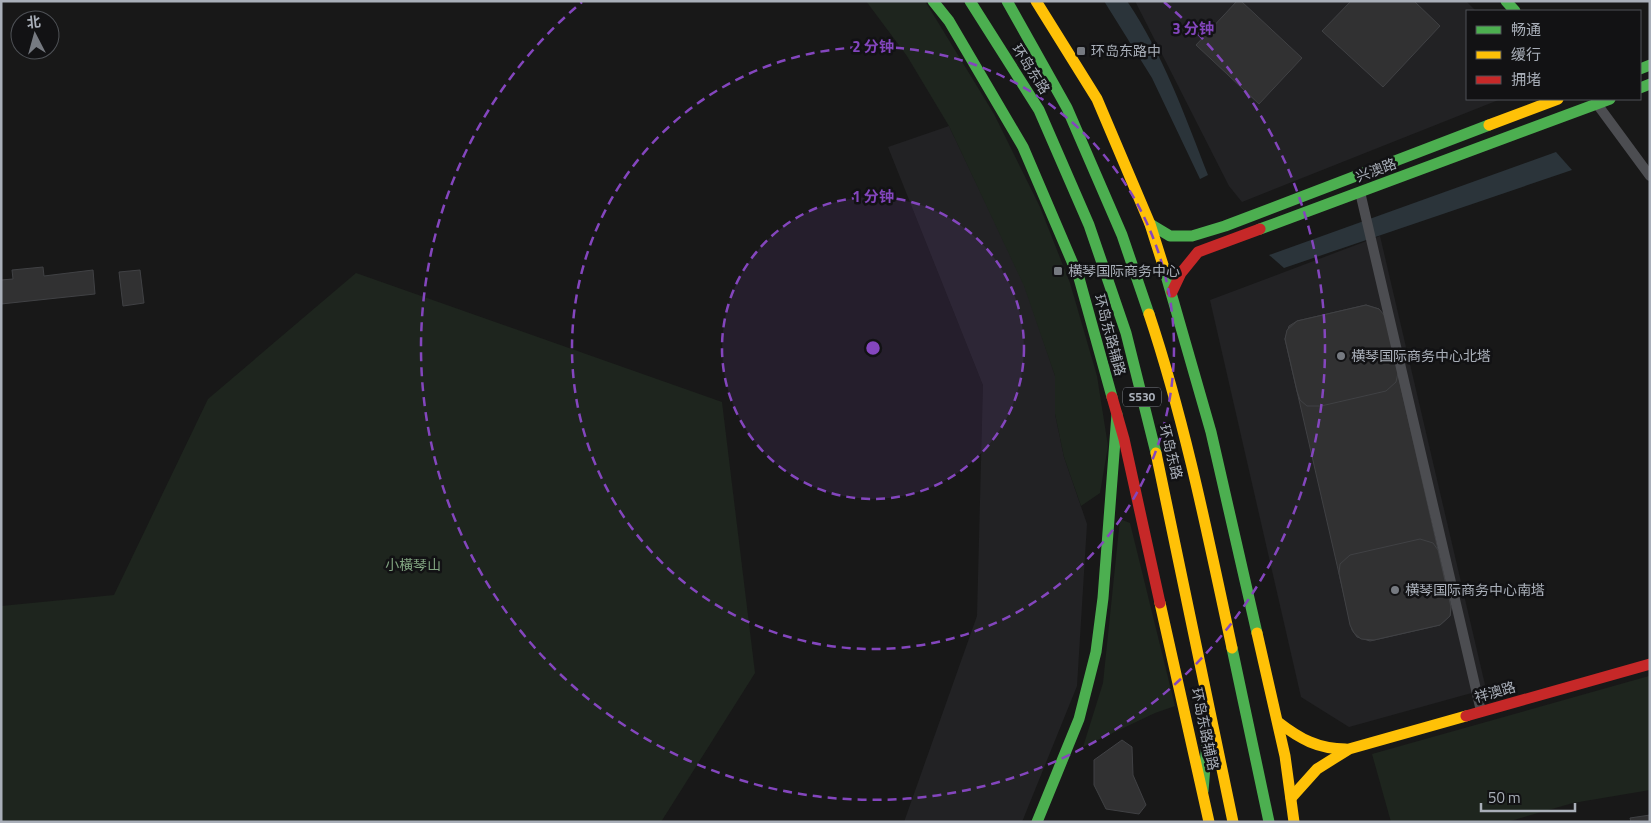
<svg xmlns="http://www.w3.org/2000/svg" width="1651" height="823" viewBox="0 0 1651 823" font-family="'Titillium Web','Noto Sans SC',sans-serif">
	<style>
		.built { fill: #222224 }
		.green { fill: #1e251e }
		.water { fill: #2b343a }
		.building { fill: #313132; stroke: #404144 }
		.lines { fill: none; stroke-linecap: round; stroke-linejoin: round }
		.street { stroke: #4c4d51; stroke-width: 10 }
		.fast { stroke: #4caf50; stroke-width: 11 }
		.slow { stroke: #ffc107; stroke-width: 11 }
		.jam { stroke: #c62828; stroke-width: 11 }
		.ring { fill: none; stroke: #8446be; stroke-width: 2.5; stroke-dasharray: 9 6 }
		.poi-dot { fill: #767a81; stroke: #121214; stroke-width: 2 }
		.labels { text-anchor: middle; stroke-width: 5; stroke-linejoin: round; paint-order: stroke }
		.shield { fill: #121214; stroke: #7c8088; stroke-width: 1 }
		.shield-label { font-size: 12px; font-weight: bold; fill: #a9afb9 }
		.poi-label { font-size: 14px; fill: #a9afb9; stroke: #121214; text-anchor: start }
		.street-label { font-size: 14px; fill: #a9afb9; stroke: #121214 }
		.park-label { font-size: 14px; fill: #81a480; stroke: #121214 }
		.centre { fill: #8446be; stroke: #121214; stroke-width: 2.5 }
		.ring-label { font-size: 15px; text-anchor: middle; font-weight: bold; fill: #8446be; stroke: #121214; stroke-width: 5; stroke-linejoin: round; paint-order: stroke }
	</style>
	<rect width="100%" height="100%" fill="#181818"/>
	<g class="built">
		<polygon points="1135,1 1466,1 1476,11 1467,11 1467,99 1501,99 1242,202 1229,186"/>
		<polygon points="949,126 1025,286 1055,376 1055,414 1064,457 1087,524 1077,686 1022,822 904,822 977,616 983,385 888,147"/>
		<polygon points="1380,236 1486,689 1349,727 1301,697 1210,300"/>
	</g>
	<g class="green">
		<polygon points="866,1 925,1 994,114 1040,207 1070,283 1097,376 1108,446 1100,493 1081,506 1064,457 1055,414 1055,376 1024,286 949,126 907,56"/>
		<polygon points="356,273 722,402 755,673 661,822 1,822 1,606 114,595 208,399"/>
		<polygon points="1120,519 1130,523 1175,706 1155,713 1083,747 1103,683"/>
		<polygon points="1649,676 1650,790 1573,803 1507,822 1391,822 1372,754"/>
	</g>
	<g class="water">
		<path d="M1104,1H1127C1163,54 1185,116 1208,175L1200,179L1152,78Z"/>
		<polygon points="1556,152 1572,170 1284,268 1269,255"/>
	</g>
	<g class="building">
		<polygon points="1237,1 1241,1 1302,58 1259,104 1196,45"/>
		<polygon points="1351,1 1414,1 1440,26 1383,87 1322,31"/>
		<polygon points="43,267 44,276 93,270 95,294 1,304 1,280 13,279 12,270"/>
		<polygon points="140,270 144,303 123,306 119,272"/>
		<polygon points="1366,305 1379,309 1386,321 1451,607 1450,616 1440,625 1370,641 1357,637 1352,630 1285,339 1289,326 1297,321"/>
		<polygon points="1366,305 1379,309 1385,316 1398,373 1396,382 1386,391 1321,406 1307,406 1300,400 1297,391 1285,339 1287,330 1297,321"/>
		<polygon points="1420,539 1433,543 1438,550 1451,607 1450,616 1440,625 1374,640 1361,639 1354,633 1350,625 1339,573 1340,564 1350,555"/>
		<polygon points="1122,740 1132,747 1133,775 1146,805 1139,814 1106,809 1094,785 1094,760"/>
		<polygon points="1650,815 1650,822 1631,822 1630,818"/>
	</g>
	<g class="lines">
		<g class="street">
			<polyline points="1597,104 1650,176"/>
			<polyline points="1360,192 1481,711"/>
		</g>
		<g class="fast">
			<polyline points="933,1 949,21 1023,147 1079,278 1112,397"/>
			<polyline points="970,1 1039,110 1089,225 1126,333 1156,453"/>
			<polyline points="1007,1 1067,108 1122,235 1149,314"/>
			<polyline points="1506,1 1515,11"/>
			<polyline points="1640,69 1650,65"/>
			<polyline points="1640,88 1650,84"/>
			<polyline points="1150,224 1170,236 1192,236 1225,226 1489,125"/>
			<polyline points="1260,229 1610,99"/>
			<polyline points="1163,265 1211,432 1257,633"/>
			<polyline points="1232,648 1269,822"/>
			<polyline points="1203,791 1208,729"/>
			<polyline points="1037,822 1079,719 1096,652 1103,598 1117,414"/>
		</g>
		<g class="slow">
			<polyline points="1036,1 1097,99 1150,224 1163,265"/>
			<polyline points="1489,125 1558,99"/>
			<path d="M1149,314C1185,422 1208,536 1232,648"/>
			<polyline points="1156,453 1233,822"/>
			<polyline points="1160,603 1209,822"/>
			<polyline points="1257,633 1285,756 1294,822"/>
			<path d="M1278,722C1300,739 1318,749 1346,749"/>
			<polyline points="1291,798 1317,769 1349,749 1466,716"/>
		</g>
		<g class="jam">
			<polyline points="1172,292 1181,273 1198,252 1260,229"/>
			<polyline points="1112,397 1124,439 1160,603"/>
			<polyline points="1466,716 1650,664"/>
		</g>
	</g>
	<circle cx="873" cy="348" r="151" fill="#8446be" fill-opacity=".12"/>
	<g class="ring">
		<circle cx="873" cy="348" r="151"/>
		<circle cx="873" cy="348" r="301"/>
		<path d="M1164 2A452 452 0 1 1 582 2"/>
	</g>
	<g class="poi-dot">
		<rect x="1076" y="46" width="10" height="10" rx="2.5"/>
		<rect x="1053" y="266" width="10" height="10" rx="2.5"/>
		<circle cx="1341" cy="356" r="5"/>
		<circle cx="1395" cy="590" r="5"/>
	</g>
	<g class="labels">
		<rect class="shield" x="1123" y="387.5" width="38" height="19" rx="4"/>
		<g class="shield-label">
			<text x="1142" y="401">S530</text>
		</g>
		<g class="poi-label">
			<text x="1091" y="56">环岛东路中</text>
			<text x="1068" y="276">横琴国际商务中心</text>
			<text x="1351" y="361">横琴国际商务中心北塔</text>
			<text x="1405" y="595">横琴国际商务中心南塔</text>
		</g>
		<g class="street-label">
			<text transform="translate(1031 69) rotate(57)" y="5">环岛东路</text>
			<text transform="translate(1376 170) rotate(-20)" y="5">兴澳路</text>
			<text transform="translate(1110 335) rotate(75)" y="5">环岛东路辅路</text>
			<text transform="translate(1171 452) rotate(76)" y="5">环岛东路</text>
			<text transform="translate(1495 692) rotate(-16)" y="5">祥澳路</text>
			<text transform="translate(1205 729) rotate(78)" y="5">环岛东路辅路</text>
		</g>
		<g class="park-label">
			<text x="413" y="570">小橫琴山</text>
		</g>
	</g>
	<circle cx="873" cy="348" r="8" class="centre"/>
	<g class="ring-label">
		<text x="1193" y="34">3 分钟</text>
		<text x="873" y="52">2 分钟</text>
		<text x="873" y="202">1 分钟</text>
	</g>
	<rect width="1651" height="823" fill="none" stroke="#a9afb9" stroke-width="5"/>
	<rect x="1466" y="10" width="175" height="90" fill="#121214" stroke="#4e5156"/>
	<rect x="1476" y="26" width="25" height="8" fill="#4caf50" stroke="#4e5156"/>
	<text x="1511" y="35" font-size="15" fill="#a9afb9">畅通</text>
	<rect x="1476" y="51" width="25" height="8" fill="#ffc107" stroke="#4e5156"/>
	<text x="1511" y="60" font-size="15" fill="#a9afb9">缓行</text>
	<rect x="1476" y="76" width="25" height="8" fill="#c62828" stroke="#4e5156"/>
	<text x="1511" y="85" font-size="15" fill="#a9afb9">拥堵</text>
	<g transform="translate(35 35) rotate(354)"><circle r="24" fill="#121214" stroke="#4e5156"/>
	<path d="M0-4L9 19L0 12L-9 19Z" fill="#767a81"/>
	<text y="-8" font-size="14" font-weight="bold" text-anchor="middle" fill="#a9afb9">北</text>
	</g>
	<path d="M1481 803v8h94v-8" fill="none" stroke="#a9afb9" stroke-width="2.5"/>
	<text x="1488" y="803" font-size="15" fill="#a9afb9" stroke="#121214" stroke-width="4" paint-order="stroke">50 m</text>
</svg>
